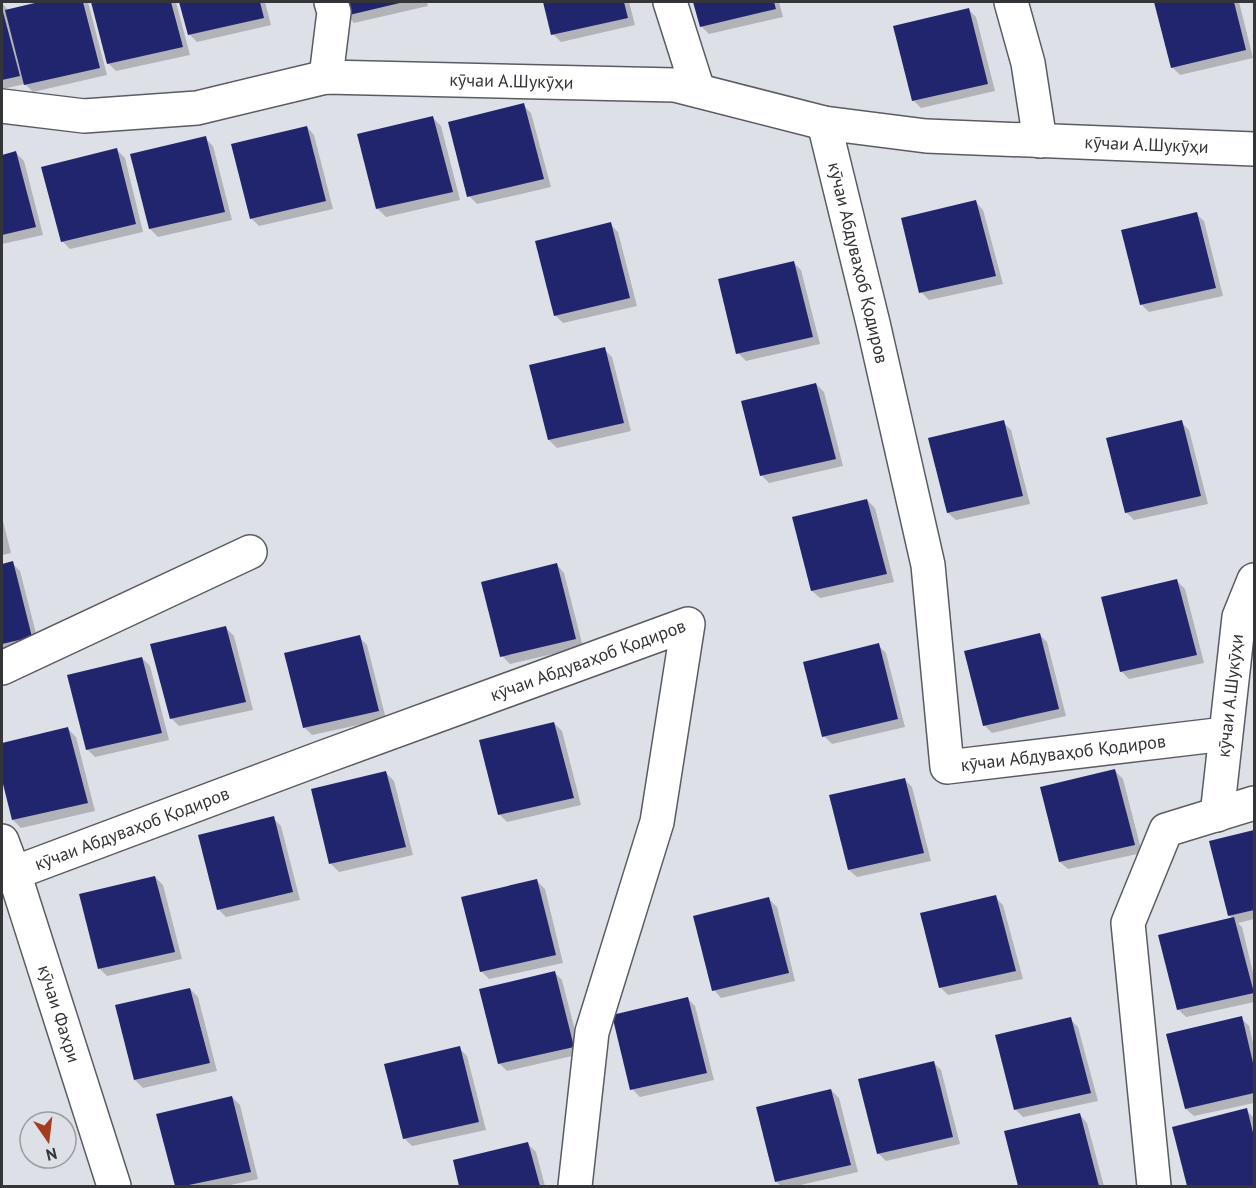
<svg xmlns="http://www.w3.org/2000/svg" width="1256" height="1188" viewBox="0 0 1256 1188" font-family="'PT Sans',sans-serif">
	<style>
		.shadow { fill: #0003 }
		.building { fill: #21256e }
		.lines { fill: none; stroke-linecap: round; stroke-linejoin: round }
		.minor-casing { stroke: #5a5c63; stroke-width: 36 }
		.minor { stroke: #fff; stroke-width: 33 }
		.labels { text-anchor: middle; stroke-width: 6; stroke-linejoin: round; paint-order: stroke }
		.street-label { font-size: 18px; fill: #343538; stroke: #dee0e8 }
	</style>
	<rect width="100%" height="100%" fill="#dee0e8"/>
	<g class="shadow">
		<polygon points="46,2 88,2 107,75 33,92 25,84 2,89 2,3 8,10"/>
		<polygon points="93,2 176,2 190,55 116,71 108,63"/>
		<polygon points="181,2 265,2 271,25 197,42 189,34"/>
		<polygon points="343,2 427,2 428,6 354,23 346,15"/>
		<polygon points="544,2 629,2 635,25 561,42 553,34"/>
		<polygon points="695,2 779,2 783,17 709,34 701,26"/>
		<polygon points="1155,2 1239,2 1253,58 1180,75 1172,67"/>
		<polygon points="968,9 976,17 995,91 921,108 913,100"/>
		<polygon points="523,105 531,113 551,187 477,204 469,196"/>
		<polygon points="433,118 441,126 460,200 386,217 378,209 359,136"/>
		<polygon points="307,127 314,135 333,209 259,226 251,218"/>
		<polygon points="205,138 213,146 232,220 158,237 150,229"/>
		<polygon points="117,150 125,158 143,232 70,249 62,241"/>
		<polygon points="16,153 24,161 43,235 2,244 2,156"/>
		<polygon points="976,202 983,210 1003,284 929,300 921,292"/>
		<polygon points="1196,214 1204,221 1223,296 1149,312 1141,304"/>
		<polygon points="610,224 618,232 637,306 563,323 555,315"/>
		<polygon points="793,262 801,270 820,344 746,361 738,353"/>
		<polygon points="604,349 612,357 631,431 557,448 549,440"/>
		<polygon points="816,384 824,392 843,466 769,483 761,475"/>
		<polygon points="1003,422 1011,430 1030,504 956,520 948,513"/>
		<polygon points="1181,422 1189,430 1208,504 1134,520 1126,512"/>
		<polygon points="867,500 875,508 894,582 820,598 812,591"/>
		<polygon points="2,517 11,553 2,555"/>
		<polygon points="12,563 20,571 39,645 2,653 2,565"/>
		<polygon points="557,565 564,573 583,647 510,664 502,656"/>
		<polygon points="1177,581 1185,589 1204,663 1129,679 1121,671"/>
		<polygon points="226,628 234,636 253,710 179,726 171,718"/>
		<polygon points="1039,634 1047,642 1066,716 992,733 984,725"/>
		<polygon points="359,637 367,645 386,719 312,735 304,727"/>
		<polygon points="878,645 886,653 905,727 832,744 824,736"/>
		<polygon points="142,658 150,666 169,740 95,757 87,749"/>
		<polygon points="554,723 562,731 581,805 507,822 499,814"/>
		<polygon points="68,729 76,737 95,811 21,828 13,820 2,774 2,745"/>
		<polygon points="1115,771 1123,779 1142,853 1068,869 1060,862"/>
		<polygon points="386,773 394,781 413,855 339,872 331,864"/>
		<polygon points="904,779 912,787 931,861 857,877 849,870"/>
		<polygon points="273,818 281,826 300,900 226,917 218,909"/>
		<polygon points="1254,832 1254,919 1238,923 1242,927 1254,977 1254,1002 1186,1017 1178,1009 1233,919 1229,915 1211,842"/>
		<polygon points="155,877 163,885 182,959 107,976 99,968"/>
		<polygon points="537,881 545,889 563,963 489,979 481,971"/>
		<polygon points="995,897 1003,905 1023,979 948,995 940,987"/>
		<polygon points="769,899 777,907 795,981 721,998 714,990"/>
		<polygon points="554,972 562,980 581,1054 507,1071 499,1063"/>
		<polygon points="190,989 198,997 217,1071 143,1088 135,1080"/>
		<polygon points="687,998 695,1006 714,1080 640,1097 632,1089"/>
		<polygon points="1241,1018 1249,1026 1254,1047 1254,1103 1194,1116 1186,1109"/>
		<polygon points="1070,1019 1078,1027 1098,1101 1023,1117 1015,1109"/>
		<polygon points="459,1048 467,1056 486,1130 412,1146 404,1138"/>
		<polygon points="933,1062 941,1070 960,1144 886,1161 878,1153"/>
		<polygon points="831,1090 839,1098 858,1172 796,1186 781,1186 776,1181"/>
		<polygon points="232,1097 240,1105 258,1179 226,1186 176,1186 158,1115"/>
		<polygon points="1246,1110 1254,1118 1254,1186 1188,1186 1173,1128"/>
		<polygon points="1080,1115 1087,1123 1104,1186 1020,1186 1006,1132"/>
		<polygon points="528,1144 536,1152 545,1186 461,1186 454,1161"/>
	</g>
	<g class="building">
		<polygon points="39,2 83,2 100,68 24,85 5,10"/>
		<polygon points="91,2 171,2 183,47 107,64"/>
		<polygon points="179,2 260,2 264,18 188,35"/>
		<polygon points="341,2 404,2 345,16"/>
		<polygon points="543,2 624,2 628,18 551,35"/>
		<polygon points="693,2 774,2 776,9 700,27"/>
		<polygon points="1154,2 1234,2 1246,50 1171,68"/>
		<polygon points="2,8 20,76 2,80"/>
		<polygon points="969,8 988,84 912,101 893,26"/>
		<polygon points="524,103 544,179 467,197 448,122"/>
		<polygon points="433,116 453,192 376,209 357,134"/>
		<polygon points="307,126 326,201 250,219 231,144"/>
		<polygon points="206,136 225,212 149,229 130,154"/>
		<polygon points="117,148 136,224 61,242 41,167"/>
		<polygon points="16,151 36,227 2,235 2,155"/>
		<polygon points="976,200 996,276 919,293 901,218"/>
		<polygon points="1197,212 1216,288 1140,305 1121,230"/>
		<polygon points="611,222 630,298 554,316 535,241"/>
		<polygon points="794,261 813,337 736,354 718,279"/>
		<polygon points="605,347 624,423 548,440 529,365"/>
		<polygon points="816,383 836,459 760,476 741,401"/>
		<polygon points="1004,420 1023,496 947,513 928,438"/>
		<polygon points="1182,420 1201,496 1125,513 1106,438"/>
		<polygon points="867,499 887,574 811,591 792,517"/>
		<polygon points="13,561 32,637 2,644 2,564"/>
		<polygon points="557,563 576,639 500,657 481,582"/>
		<polygon points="1177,579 1197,655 1120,672 1101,597"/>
		<polygon points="226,626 246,702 170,719 150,644"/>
		<polygon points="1040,633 1059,709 983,726 964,651"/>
		<polygon points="360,635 379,711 303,728 284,653"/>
		<polygon points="879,643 898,719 822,737 803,662"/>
		<polygon points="142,657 162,733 86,750 67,675"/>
		<polygon points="554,722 574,798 498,815 479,740"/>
		<polygon points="68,727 88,803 12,820 2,780 2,743"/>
		<polygon points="1115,769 1135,845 1059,862 1040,787"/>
		<polygon points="386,771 406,847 329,864 311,789"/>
		<polygon points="905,778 924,853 848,870 829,795"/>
		<polygon points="274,816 293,892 217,910 198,835"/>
		<polygon points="1254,830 1254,910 1228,916 1209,841"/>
		<polygon points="155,876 175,952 98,969 79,894"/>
		<polygon points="537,879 556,955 480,972 461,897"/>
		<polygon points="996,895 1016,971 939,988 920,913"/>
		<polygon points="769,897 789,973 712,991 693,916"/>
		<polygon points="1234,917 1254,993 1177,1010 1158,935"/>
		<polygon points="555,971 574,1047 498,1064 479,989"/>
		<polygon points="190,988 210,1063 134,1080 115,1005"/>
		<polygon points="688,997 707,1073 630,1090 612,1015"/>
		<polygon points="1242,1016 1254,1067 1254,1093 1185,1109 1166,1034"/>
		<polygon points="1071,1017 1091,1093 1014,1110 995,1035"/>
		<polygon points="460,1046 479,1122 403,1139 384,1064"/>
		<polygon points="934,1061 953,1137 877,1154 858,1079"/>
		<polygon points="831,1089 851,1165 775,1182 756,1107"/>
		<polygon points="232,1096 251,1172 184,1186 175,1186 156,1114"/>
		<polygon points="1247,1108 1254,1137 1254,1186 1187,1186 1172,1127"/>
		<polygon points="1080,1113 1099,1186 1018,1186 1004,1131"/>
		<polygon points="528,1142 540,1186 459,1186 453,1160"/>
	</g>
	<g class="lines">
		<defs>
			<g id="minor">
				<polyline points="670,2 698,90"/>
				<polyline points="1011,2 1028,63 1040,141"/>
				<polyline points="326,77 334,12 331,2"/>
				<path id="s1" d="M2,106L84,116L197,108L326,77L675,85L824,123L926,136L1254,149"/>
				<path id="s2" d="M824,123L873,323L928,565L947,767L1225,734"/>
				<polyline points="2,668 250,552"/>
				<path id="s3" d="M1217,815L1239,617L1254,580"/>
				<path id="s4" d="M2,841L14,873L114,1186"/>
				<path id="s5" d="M14,873L321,758L688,624L657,822L592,1032L575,1186"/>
				<polyline points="1154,1186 1128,923 1166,830 1254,803"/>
			</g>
		</defs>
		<use href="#minor" class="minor-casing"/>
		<use href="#minor" class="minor"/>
	</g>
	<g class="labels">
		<g class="street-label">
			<text dy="6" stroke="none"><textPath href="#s1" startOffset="514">кӯчаи А.Шукӯҳи</textPath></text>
			<text dy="6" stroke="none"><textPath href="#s1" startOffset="1155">кӯчаи А.Шукӯҳи</textPath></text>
			<text dy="6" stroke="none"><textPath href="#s2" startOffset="144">кӯчаи Абдуваҳоб Қодиров</textPath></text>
			<text dy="6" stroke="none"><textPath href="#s5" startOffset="612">кӯчаи Абдуваҳоб Қодиров</textPath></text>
			<text dy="6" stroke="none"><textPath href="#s3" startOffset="120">кӯчаи А.Шукӯҳи</textPath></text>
			<text dy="6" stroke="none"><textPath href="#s2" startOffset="774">кӯчаи Абдуваҳоб Қодиров</textPath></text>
			<text dy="6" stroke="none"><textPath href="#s5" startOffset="126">кӯчаи Абдуваҳоб Қодиров</textPath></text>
			<text dy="6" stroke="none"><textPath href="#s4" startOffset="182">кӯчаи Фахри</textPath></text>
		</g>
	</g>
	<rect width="1256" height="1188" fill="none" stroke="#343538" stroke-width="6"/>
	<g transform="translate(48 1140) rotate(166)"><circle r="28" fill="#dee0e8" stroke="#9a9ca2" stroke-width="1.5"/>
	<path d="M0-4.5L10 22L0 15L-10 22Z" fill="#a43c1e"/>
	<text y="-9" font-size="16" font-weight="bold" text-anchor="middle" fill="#343538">N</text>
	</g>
</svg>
